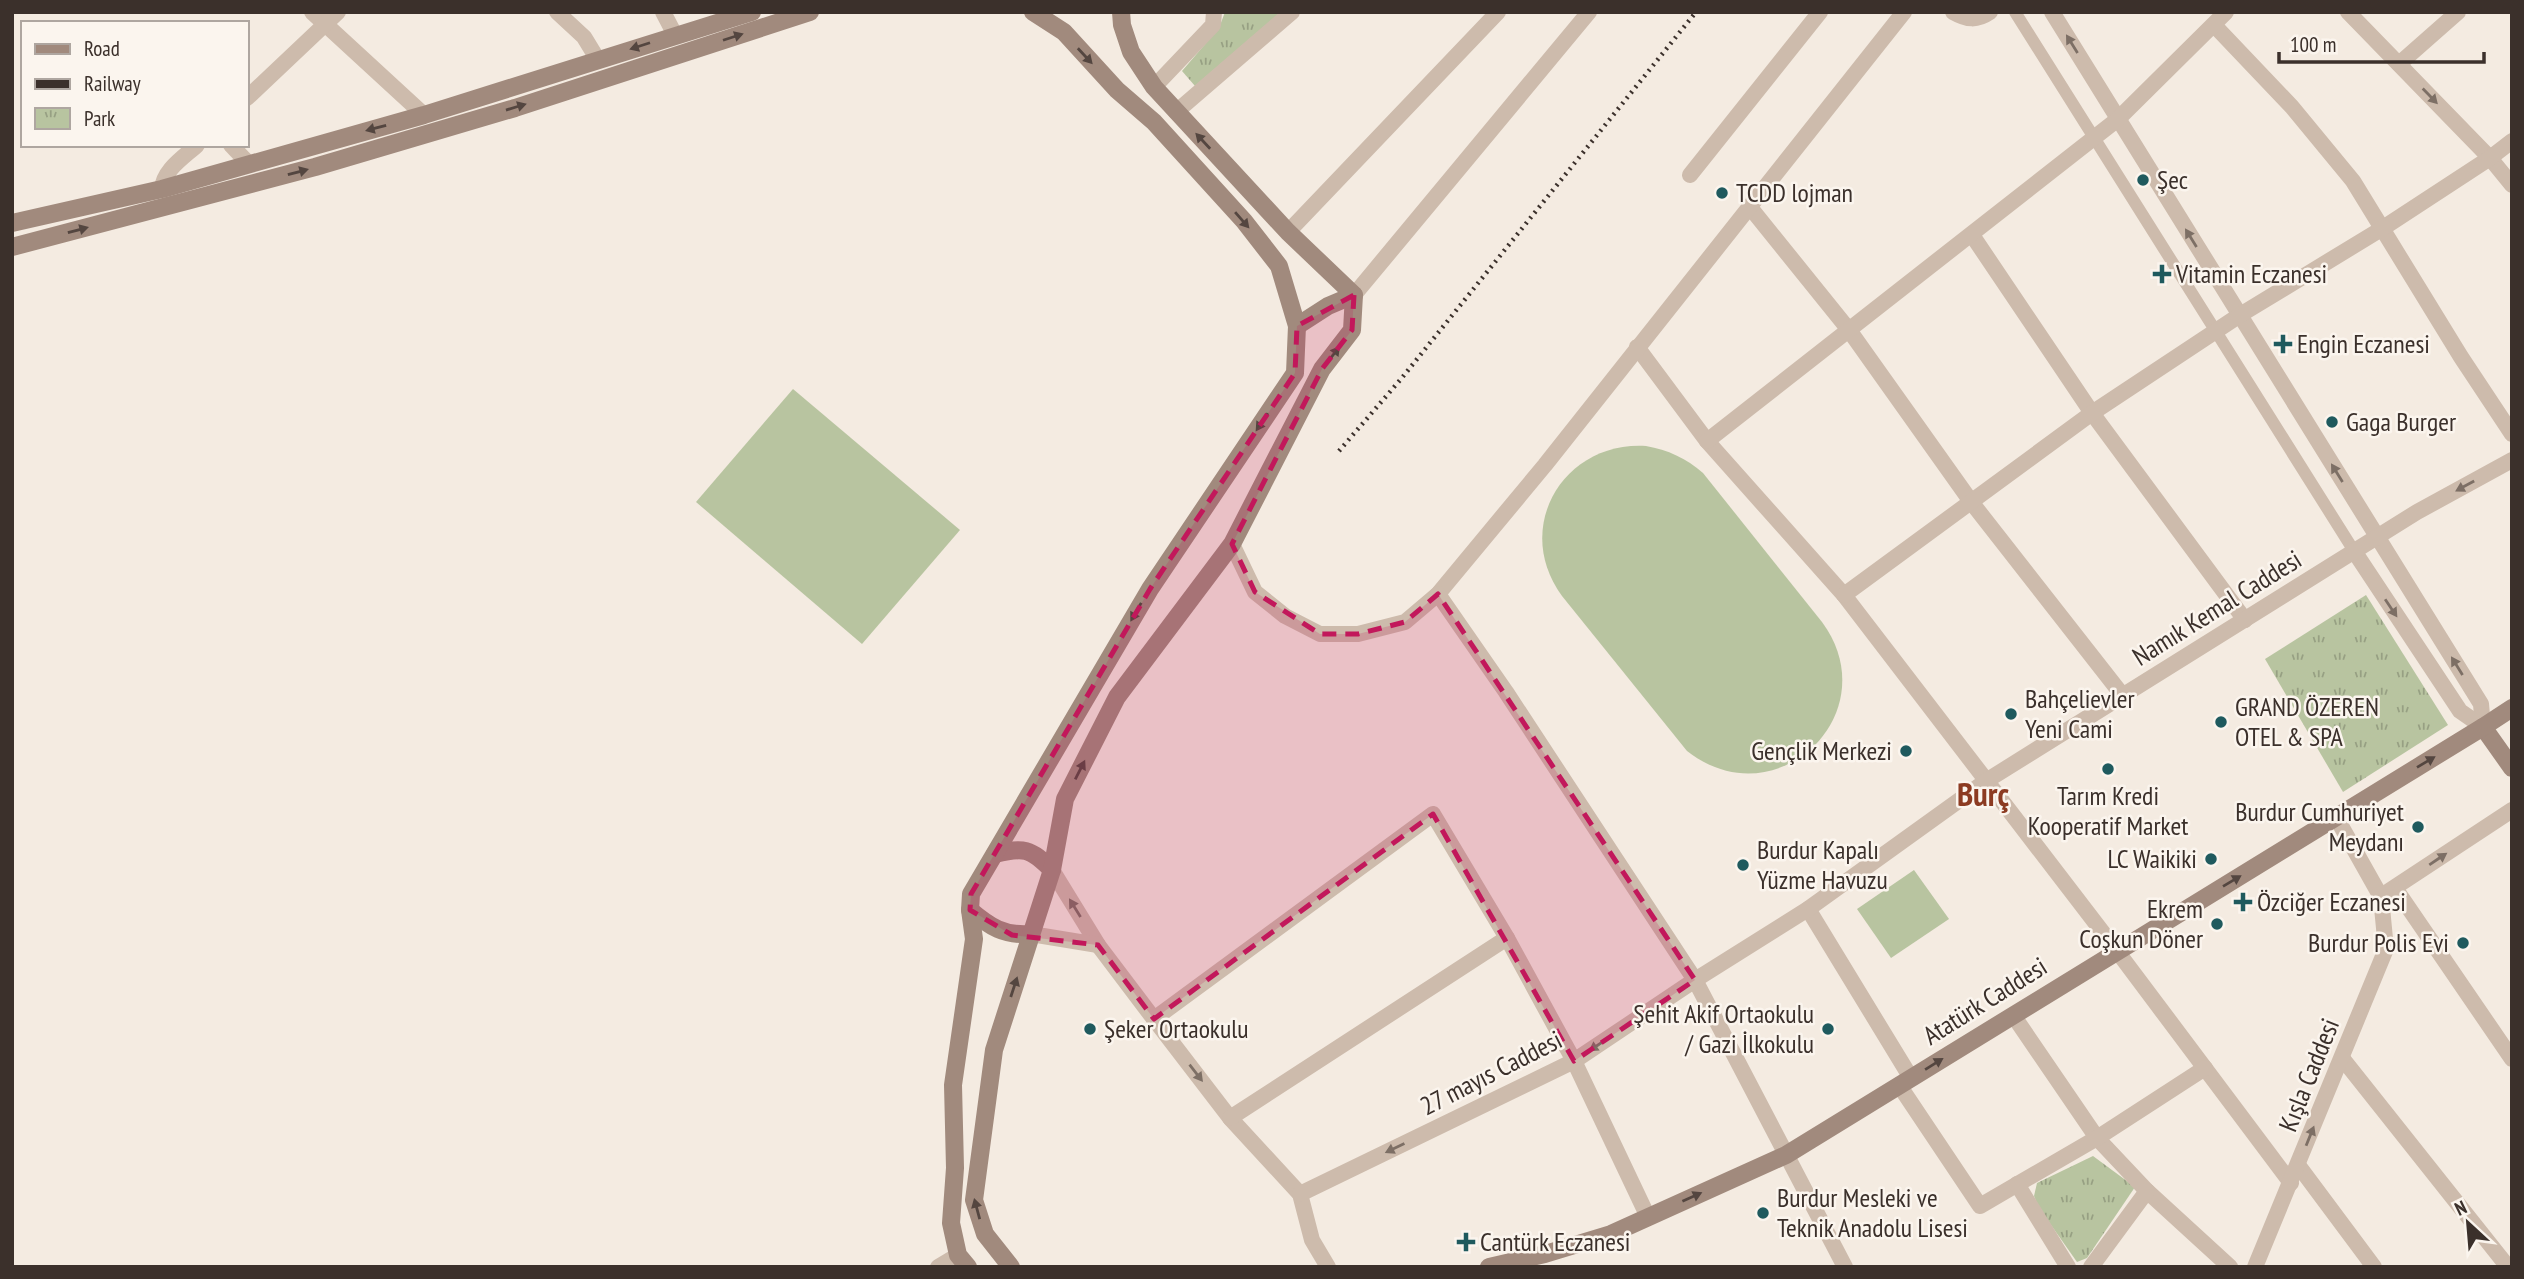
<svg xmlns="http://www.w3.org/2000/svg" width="2524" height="1279" viewBox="0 0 2524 1279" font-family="'PT Sans Narrow',sans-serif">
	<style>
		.park { fill: url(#park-tufts) }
		.pitch { fill: #b8c4a0 }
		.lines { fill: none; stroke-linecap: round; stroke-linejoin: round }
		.pedestrian { stroke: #cdbbac; stroke-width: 12 }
		.minor { stroke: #cdbbac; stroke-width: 16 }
		.secondary { stroke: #a18a7d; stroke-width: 18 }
		.rail { stroke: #3b302b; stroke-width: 4.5; stroke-dasharray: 2 5; stroke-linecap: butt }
		.oneway { fill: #544640 }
		.oneway2 { fill: #7d6f65 }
		.marked { fill: #c2185b; fill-opacity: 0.2; stroke: #c2185b; stroke-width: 5; stroke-dasharray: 14 9; stroke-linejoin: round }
		.poi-dot { fill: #1f5a5e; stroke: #fbf5ee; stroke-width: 2.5 }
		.labels { text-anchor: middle; stroke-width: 5; stroke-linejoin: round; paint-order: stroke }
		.poi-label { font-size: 26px; fill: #3b302b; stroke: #fbf5ee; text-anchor: start }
		.street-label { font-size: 26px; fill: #3b302b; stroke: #fbf5ee }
		.district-label { font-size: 33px; font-weight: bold; fill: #8c3b22; stroke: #fbf5ee }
	</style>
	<defs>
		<pattern id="park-tufts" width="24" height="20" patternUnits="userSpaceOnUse" patternTransform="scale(1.75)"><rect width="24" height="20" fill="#b8c4a0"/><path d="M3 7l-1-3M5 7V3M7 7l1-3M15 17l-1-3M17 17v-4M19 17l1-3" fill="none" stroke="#97a083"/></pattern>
	</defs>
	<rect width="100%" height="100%" fill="#f4ebe1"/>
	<g class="park">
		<polygon points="1225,12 1281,12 1195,86 1182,71 1219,28"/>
		<polygon points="2366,595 2448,725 2343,792 2265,659"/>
		<polygon points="2093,1156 2135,1187 2087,1258 2077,1262 2039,1208 2034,1196 2037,1183"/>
	</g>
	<g class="pitch">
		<polygon points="793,389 960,530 862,644 696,502"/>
		<path d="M1646,446C1668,450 1686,458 1703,473L1822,622C1889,713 1776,821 1687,751L1562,596C1512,528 1563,441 1646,446Z"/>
		<polygon points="1914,870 1949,919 1891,958 1857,909"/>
	</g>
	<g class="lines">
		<polyline class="pedestrian" points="2015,12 2354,551"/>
		<g class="minor">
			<polyline points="312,12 424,115"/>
			<polyline points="557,12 584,37 598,60"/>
			<polyline points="663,12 675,35"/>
			<path d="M1953,12C1967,20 1977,21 1990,12"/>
			<polyline points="2052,12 2481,704 2483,727"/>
			<polyline points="2348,12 2490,158 2512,185"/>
			<polyline points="2214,25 2292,107 2353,181 2461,357 2512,434"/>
			<polyline points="2399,64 2458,12"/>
			<polyline points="1154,87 1213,25 1214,12"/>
			<polyline points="247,98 338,12"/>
			<polyline points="1176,112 1292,12"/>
			<polyline points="231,145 249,164"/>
			<polyline points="1690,175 1820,12"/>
			<path d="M162,189C163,170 184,157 197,145"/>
			<polyline points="1749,206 1849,330 1972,503 2123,696"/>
			<polyline points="1288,232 1498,12"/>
			<polyline points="1972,235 2092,413 2245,620"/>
			<polyline points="1354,295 1589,12"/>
			<polyline points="1637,347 1707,441 1844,595 2117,951 2291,1183"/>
			<polyline points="1707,441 2118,119 2226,12"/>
			<polyline points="1232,544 1255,592 1285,616 1320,634 1358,634 1405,622 1438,594 1545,465 1904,12"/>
			<polyline points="2354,551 2460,711 2483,727"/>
			<polyline points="1438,594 1506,692 1695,980 1845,1267"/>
			<polyline points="1844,595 2092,413 2240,315 2383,228 2490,158 2512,141"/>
			<polyline points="1052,870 1098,945 1154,1019 1230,1118 1300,1194 1312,1240 1328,1267"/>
			<polyline points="2395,888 2512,1059"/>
			<polyline points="2386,893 2512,810"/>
			<polyline points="1808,909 1911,1078"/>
			<polyline points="1031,934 1098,945"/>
			<polyline points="2013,1015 2097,1138 2147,1191 2230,1267"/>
			<polyline points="1154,1019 1433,814 1507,938 1574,1061 1648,1217"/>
			<polyline points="2342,1058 2508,1267"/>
			<polyline points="1899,1085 1980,1206 2097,1138 2205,1068"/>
			<polyline points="1230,1118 1507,938"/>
			<polyline points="2298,1165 2374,1267"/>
			<polyline points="2017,1184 2068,1267"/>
			<polyline points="1300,1194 1574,1061 1695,980 1808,909 1986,781 2417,512 2512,460"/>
			<polyline points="938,1267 958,1255"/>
			<polyline points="2091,1267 2147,1191"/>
			<polyline points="2255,1267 2386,949 2381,897 2336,817"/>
		</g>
		<g class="secondary">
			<polyline points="12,223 162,189 424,115 752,12"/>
			<polyline points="12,247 315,167 515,108 810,12"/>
			<polyline points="1297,326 1328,306 1354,295"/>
			<polyline points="2483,727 2512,768"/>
			<path d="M995,854C1024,847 1030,848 1052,870"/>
			<path d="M970,910C990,927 1004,936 1031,934"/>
			<polyline points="968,1267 958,1255 951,1223 955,1168 953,1085 974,939 970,910 971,894 1150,589 1295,373 1297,326 1279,266 1244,221 1154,122 1117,90 1064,32 1033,12"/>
			<polyline points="1011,1267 985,1234 974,1200 994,1050 1052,870 1065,799 1117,697 1232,544 1322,369 1352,330 1354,295 1288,232 1154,87 1131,52 1122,25 1121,12"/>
			<polyline points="1489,1267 1545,1254 1611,1234 1786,1155 2483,727 2512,708"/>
		</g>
		<polyline class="rail" points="1339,451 1401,379 1696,12"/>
	</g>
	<defs><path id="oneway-solid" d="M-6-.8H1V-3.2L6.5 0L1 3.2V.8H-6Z" transform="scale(1.75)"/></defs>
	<g class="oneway">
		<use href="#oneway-solid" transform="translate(733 37) rotate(-18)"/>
		<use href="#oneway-solid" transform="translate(640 46) rotate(162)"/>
		<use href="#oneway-solid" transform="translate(1085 56) rotate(47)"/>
		<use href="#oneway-solid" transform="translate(516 107) rotate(-17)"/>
		<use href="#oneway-solid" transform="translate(376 128) rotate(165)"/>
		<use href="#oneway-solid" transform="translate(1203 141) rotate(-133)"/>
		<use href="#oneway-solid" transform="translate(298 172) rotate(-15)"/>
		<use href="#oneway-solid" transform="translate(1242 220) rotate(49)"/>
		<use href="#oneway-solid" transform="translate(78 230) rotate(-15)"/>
		<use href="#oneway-solid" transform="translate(1333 355) rotate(-52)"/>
		<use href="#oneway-solid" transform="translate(1262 422) rotate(124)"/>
		<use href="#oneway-solid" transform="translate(1136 612) rotate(120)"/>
		<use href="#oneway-solid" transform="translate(2426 762) rotate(-31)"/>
		<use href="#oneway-solid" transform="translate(1080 770) rotate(-63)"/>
		<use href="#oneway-solid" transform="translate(2232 881) rotate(-31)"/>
		<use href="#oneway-solid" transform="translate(1014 987) rotate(-72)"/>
		<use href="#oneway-solid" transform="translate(1934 1064) rotate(-32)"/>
		<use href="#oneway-solid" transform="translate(1692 1197) rotate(-24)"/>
		<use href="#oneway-solid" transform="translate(977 1209) rotate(-105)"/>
	</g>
	<g class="oneway2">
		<use href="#oneway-solid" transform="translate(2072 44) rotate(-122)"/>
		<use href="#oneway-solid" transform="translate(2430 96) rotate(46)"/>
		<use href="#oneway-solid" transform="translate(2191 238) rotate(-122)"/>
		<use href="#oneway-solid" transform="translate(2337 473) rotate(-122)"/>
		<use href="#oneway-solid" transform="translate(2465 486) rotate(151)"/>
		<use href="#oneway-solid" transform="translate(2391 608) rotate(56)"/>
		<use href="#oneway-solid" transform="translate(2457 666) rotate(-122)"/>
		<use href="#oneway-solid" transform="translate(2438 859) rotate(-34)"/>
		<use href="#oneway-solid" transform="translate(1075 908) rotate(-122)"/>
		<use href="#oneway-solid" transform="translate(1598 1045) rotate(146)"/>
		<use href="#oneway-solid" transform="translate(1196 1073) rotate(52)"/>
		<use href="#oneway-solid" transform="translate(2310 1136) rotate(-68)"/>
		<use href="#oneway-solid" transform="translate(1395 1148) rotate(154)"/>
	</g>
	<path class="marked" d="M1354,295L1352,330L1322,369L1232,544L1255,592L1320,634H1358L1405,622L1438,594L1695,980L1574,1061L1433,814L1154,1019L1098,945L1012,935L970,910L971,894L1150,589L1295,373L1297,326Z"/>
	<g class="poi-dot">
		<circle cx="2143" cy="180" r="7"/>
		<circle cx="1722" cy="193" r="7"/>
		<path d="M2158.5 263.5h7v7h7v7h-7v7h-7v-7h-7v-7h7z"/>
		<path d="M2279.5 333.5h7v7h7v7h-7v7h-7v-7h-7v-7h7z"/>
		<circle cx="2332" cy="422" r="7"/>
		<circle cx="2011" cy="714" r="7"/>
		<circle cx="2221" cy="722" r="7"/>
		<circle cx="1906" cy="751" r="7"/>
		<circle cx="2108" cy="769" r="7"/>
		<circle cx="2418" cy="827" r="7"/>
		<circle cx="2211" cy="859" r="7"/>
		<circle cx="1743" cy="865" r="7"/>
		<path d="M2239.5 891.5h7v7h7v7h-7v7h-7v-7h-7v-7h7z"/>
		<circle cx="2217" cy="924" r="7"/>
		<circle cx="2463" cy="943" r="7"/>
		<circle cx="1090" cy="1029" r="7"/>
		<circle cx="1828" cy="1029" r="7"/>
		<circle cx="1763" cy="1213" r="7"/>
		<path d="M1462.5 1231.5h7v7h7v7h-7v7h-7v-7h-7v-7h7z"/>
	</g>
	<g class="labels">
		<g class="poi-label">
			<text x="2157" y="189">Şec</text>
			<text x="1736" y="202">TCDD lojman</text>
			<text x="2176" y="283">Vitamin Eczanesi</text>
			<text x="2297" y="353">Engin Eczanesi</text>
			<text x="2346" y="431">Gaga Burger</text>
			<text x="2025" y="708">Bahçelievler<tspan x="2025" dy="30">Yeni Cami</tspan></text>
			<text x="2235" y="716">GRAND ÖZEREN<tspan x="2235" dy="30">OTEL &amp; SPA</tspan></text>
			<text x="1892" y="760" text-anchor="end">Gençlik Merkezi</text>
			<text x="2108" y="805" text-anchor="middle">Tarım Kredi<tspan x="2108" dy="30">Kooperatif Market</tspan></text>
			<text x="2404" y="821" text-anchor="end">Burdur Cumhuriyet<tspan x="2404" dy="30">Meydanı</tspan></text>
			<text x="1757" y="859">Burdur Kapalı<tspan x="1757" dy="30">Yüzme Havuzu</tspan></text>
			<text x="2197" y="868" text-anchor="end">LC Waikiki</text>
			<text x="2257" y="911">Özciğer Eczanesi</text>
			<text x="2203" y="918" text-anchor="end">Ekrem<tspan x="2203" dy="30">Coşkun Döner</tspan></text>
			<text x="2449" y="952" text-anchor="end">Burdur Polis Evi</text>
			<text x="1814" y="1023" text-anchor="end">Şehit Akif Ortaokulu<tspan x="1814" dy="30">/ Gazi İlkokulu</tspan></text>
			<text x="1104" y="1038">Şeker Ortaokulu</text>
			<text x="1777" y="1207">Burdur Mesleki ve<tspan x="1777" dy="30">Teknik Anadolu Lisesi</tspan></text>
			<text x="1480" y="1251">Cantürk Eczanesi</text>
		</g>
		<g class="street-label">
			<text transform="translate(2217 608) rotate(-32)" y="9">Namık Kemal Caddesi</text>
			<text transform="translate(1985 1001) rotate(-32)" y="9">Atatürk Caddesi</text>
			<text transform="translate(1491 1073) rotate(-27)" y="9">27 mayıs Caddesi</text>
			<text transform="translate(2309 1075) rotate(-68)" y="9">Kışla Caddesi</text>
		</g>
		<g class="district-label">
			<text x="1983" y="806">Burç</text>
		</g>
	</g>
	<rect width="2524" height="1279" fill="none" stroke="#3b302b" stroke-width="28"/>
	<rect x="21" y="21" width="228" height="126" fill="#fbf5ee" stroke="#aea6a0" stroke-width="2"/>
	<rect x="35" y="44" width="35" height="10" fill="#a18a7d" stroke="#aea6a0" stroke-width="2"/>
	<text x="84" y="56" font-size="21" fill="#3b302b">Road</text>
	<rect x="35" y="79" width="35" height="10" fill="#3b302b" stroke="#aea6a0" stroke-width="2"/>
	<text x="84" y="91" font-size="21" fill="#3b302b">Railway</text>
	<rect x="35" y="108" width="35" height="21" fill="url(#park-tufts)" stroke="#aea6a0" stroke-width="2"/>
	<text x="84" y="126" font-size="21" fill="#3b302b">Park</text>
	<g transform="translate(2468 1223) rotate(334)" stroke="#fbf5ee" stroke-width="5" paint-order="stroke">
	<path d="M0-5L12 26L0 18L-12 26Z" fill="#3b302b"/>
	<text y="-10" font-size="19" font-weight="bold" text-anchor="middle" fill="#3b302b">N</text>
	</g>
	<path d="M2279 52v10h205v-10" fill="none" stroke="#3b302b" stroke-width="3.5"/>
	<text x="2290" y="52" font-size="21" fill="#3b302b" stroke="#fbf5ee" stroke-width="5" paint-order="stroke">100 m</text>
</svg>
